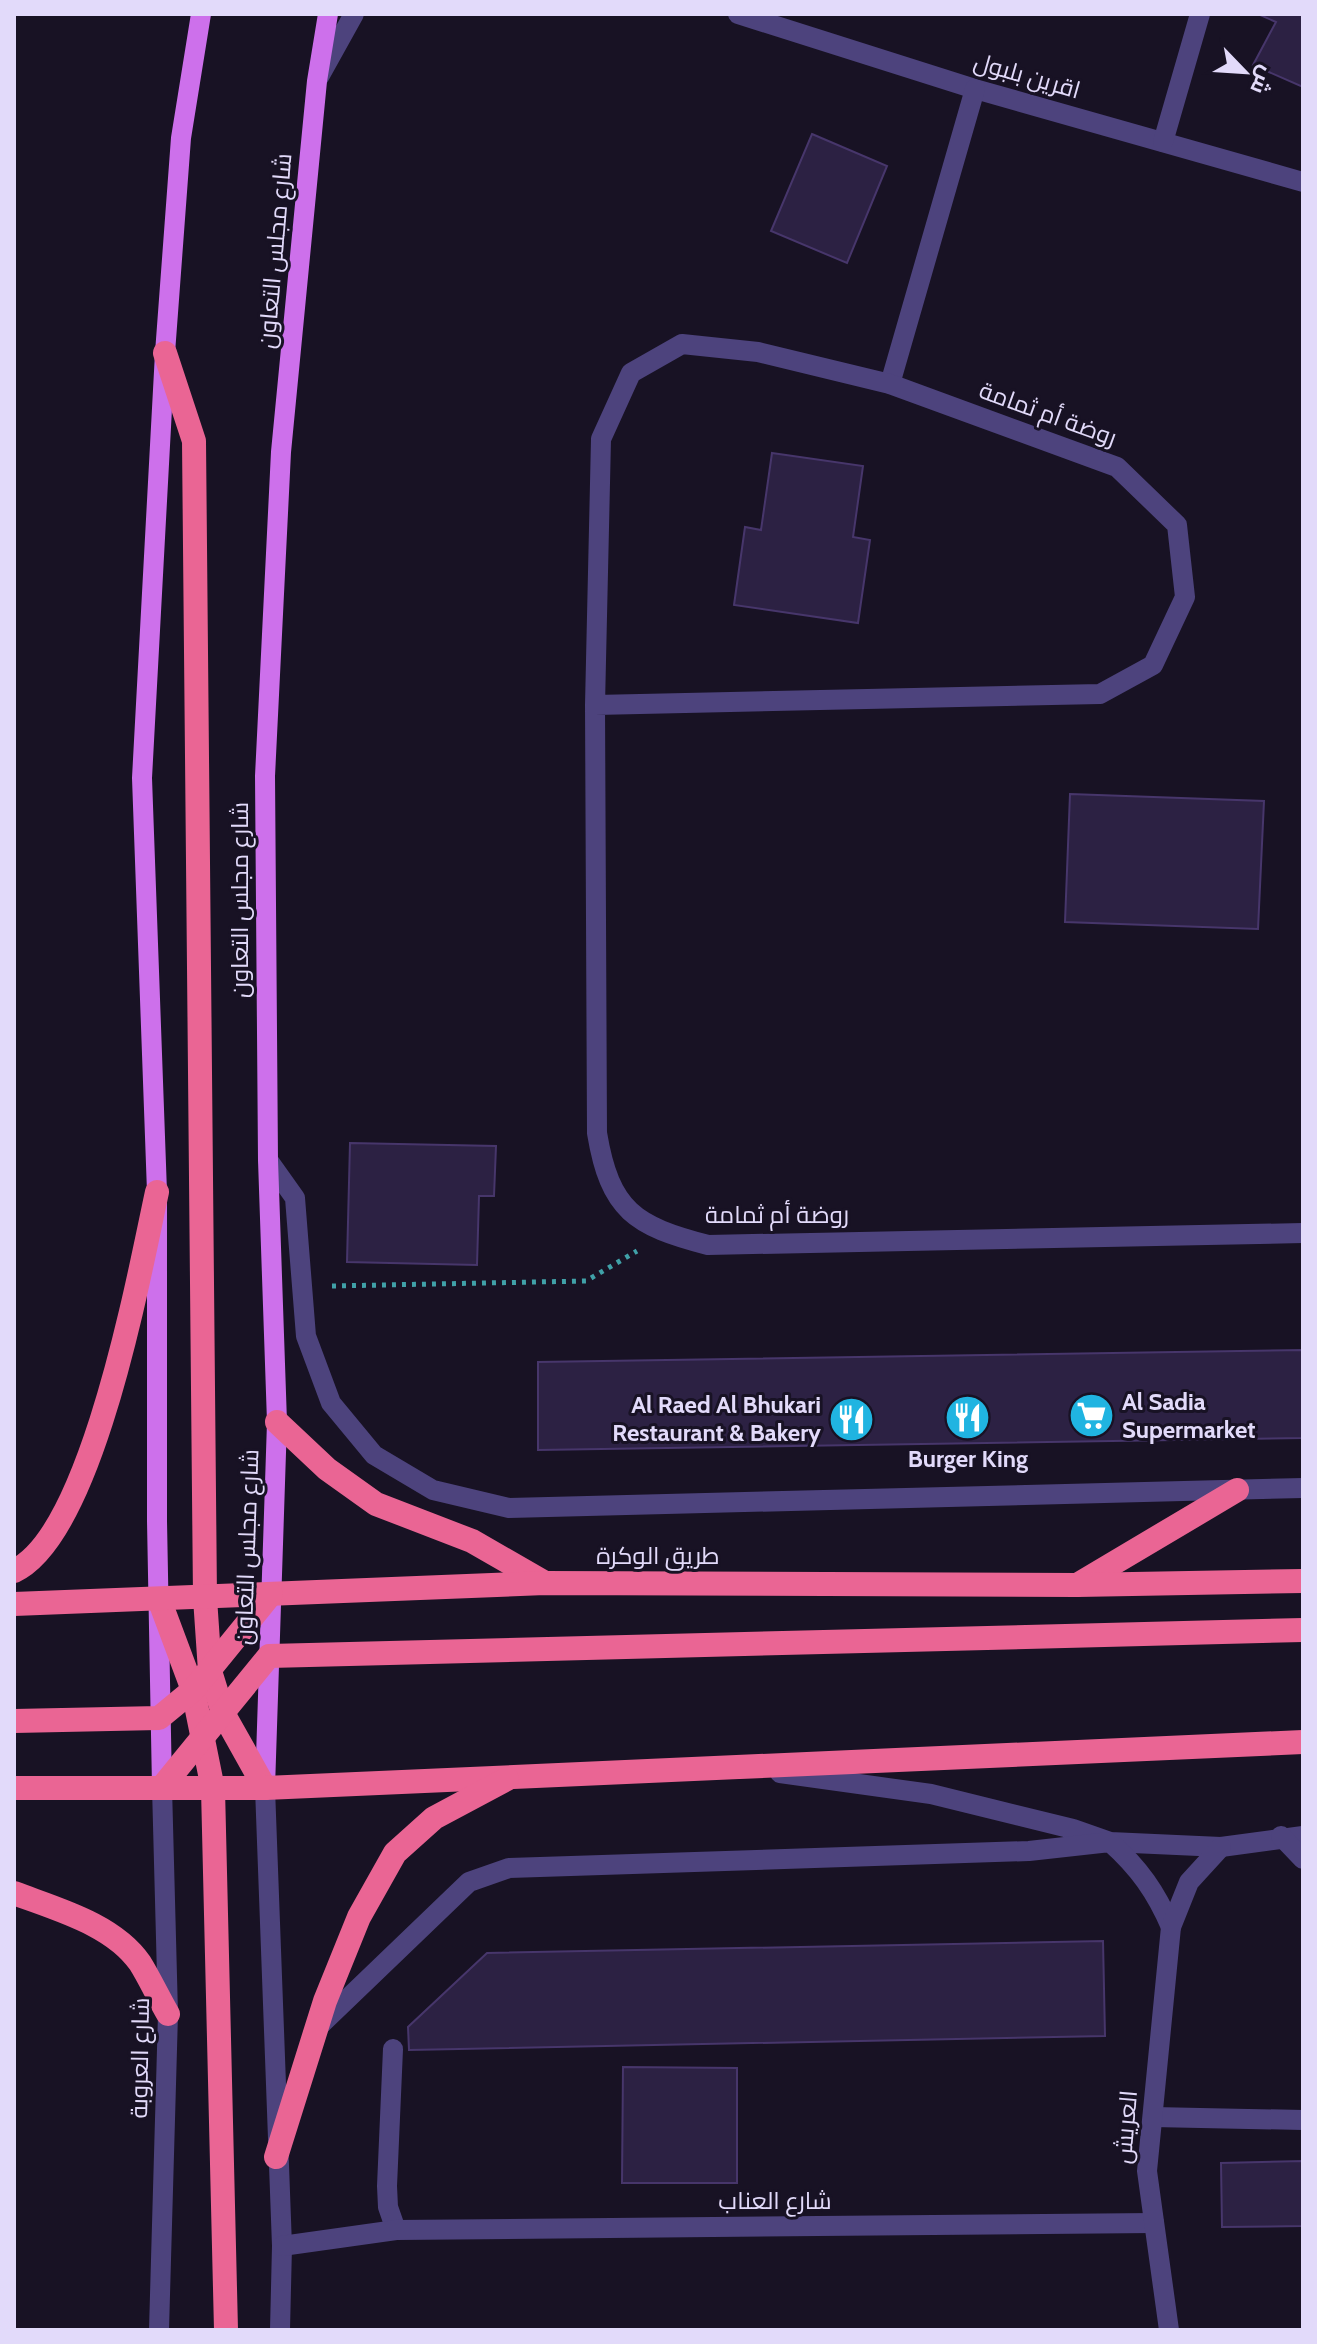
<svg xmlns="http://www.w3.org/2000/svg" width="1317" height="2344" viewBox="0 0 1317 2344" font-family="Cabin,Cairo,sans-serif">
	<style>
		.building { fill: #2c2143; stroke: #47366b; stroke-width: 2 }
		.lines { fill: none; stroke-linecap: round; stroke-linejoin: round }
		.path { stroke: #40a1a8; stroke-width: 5; stroke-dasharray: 4 6; stroke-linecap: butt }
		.minor { stroke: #4d437d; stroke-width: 20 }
		.major { stroke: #cd70eb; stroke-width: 20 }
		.highway { stroke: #ea6594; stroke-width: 24 }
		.labels { text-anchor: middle; stroke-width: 6; stroke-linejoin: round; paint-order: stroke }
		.street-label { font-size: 24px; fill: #e2dafa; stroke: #181224 }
		.poi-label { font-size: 24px; font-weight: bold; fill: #e2dafa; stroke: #181224; text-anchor: start }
	</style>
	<rect width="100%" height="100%" fill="#181224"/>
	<g class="building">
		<polygon points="1258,14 1303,14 1303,87 1253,65 1276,22"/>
		<polygon points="812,134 887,166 847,263 771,231"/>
		<polygon points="772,453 863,466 853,537 870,540 858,623 734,605 745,527 761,530"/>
		<polygon points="1070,794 1264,801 1258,929 1065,922"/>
		<polygon points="350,1143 496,1146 494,1196 479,1196 477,1265 347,1262"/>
		<polygon points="1303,1350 1303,1438 538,1450 538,1362"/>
		<polygon points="1103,1941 1105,2036 409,2050 408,2027 487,1953"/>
		<polygon points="623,2067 737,2068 737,2183 622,2183"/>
		<polygon points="1303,2161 1303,2226 1222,2227 1221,2163"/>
	</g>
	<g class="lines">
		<polyline class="path" points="332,1286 586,1281 637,1251"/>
		<g class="minor">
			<polyline points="738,14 975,89 1303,182"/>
			<polyline points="319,77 354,14"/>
			<polyline points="1163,142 1200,14"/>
			<polyline points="890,384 975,89"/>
			<path d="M595,705L1100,694L1153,665L1185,597L1177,525L1117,467L890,384L758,352L682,344L631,373L601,439L595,705L597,1133C610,1211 635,1226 708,1245L1303,1233"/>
			<polyline points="268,1160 295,1198 306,1336 331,1403 374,1455 433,1490 509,1508 1303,1488"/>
			<polyline points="780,1773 931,1794 1073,1829 1110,1842 1221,1847 1303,1836"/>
			<polyline points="265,1788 282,2246 280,2330"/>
			<polyline points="1281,1836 1303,1859"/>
			<path d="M315,2030L469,1882L509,1868L1029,1851L1110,1842C1139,1868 1156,1892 1171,1927"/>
			<polyline points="393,2049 387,2186 388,2207 396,2230"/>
			<polyline points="1153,2117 1303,2120"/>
			<polyline points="282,2246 396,2230 1154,2223"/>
			<polyline points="159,2330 168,2014 162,1787"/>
			<polyline points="1169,2330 1147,2171 1171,1927 1189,1882 1221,1847"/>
		</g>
		<g class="major">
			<polyline points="162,1787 157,1521 157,1192 142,778 165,353 181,138 201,14"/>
			<polyline points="265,1788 277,1422 268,1160 265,776 281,452 317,81 328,14"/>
		</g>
		<g class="highway">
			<polyline points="165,353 194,441 205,1598 210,1671 223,1713 265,1788"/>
			<polyline points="277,1422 327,1469 376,1504 472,1541 545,1583"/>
			<path d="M14,1571C92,1535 139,1275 157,1192"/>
			<polyline points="1077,1585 1237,1490"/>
			<polyline points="159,1599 193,1690 213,1789 226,2330"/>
			<polyline points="14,1604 545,1583 1077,1585 1303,1581"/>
			<polyline points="14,1721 159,1718 193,1690 271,1594"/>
			<polyline points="162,1787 269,1656 1303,1630"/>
			<polyline points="14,1788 265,1788 1303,1742"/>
			<path d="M14,1893C56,1909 113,1924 140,1963C150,1979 158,1997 168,2014"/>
			<polyline points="276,2157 325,2001 359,1917 395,1853 434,1818 507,1779"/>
		</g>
	</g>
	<defs>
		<symbol id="supermarket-disc" viewBox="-11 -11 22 22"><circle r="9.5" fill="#20b4e1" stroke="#181224"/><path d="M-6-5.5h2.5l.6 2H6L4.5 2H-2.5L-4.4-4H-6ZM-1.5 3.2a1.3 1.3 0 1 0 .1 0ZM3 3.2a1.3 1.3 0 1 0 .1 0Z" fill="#fff"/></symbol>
		<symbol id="restaurant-disc" viewBox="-11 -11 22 22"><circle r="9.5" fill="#20b4e1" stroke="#181224"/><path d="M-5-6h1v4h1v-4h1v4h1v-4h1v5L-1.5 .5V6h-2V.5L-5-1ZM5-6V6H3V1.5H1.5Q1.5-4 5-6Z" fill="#fff"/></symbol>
	</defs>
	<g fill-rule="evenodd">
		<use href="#supermarket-disc" x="1066" y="1390" width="51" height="51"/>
		<use href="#restaurant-disc" x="942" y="1392" width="51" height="51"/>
		<use href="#restaurant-disc" x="826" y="1394" width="51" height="51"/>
	</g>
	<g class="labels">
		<g class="street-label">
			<text transform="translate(1027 76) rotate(16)" y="8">اقرين بلبول</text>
			<text transform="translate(275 251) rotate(-85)" y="8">شارع مجلس التعاون</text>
			<text transform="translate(1048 414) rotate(20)" y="8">روضة أم ثمامة</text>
			<text transform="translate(240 900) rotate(-90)" y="8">شارع مجلس التعاون</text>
			<text x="777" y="1223">روضة أم ثمامة</text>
			<text transform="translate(247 1547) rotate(-88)" y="8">شارع مجلس التعاون</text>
			<text x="658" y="1564">طريق الوكرة</text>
			<text transform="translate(140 2058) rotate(-89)" y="8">شارع العروبة</text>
			<text transform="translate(1126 2127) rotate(-85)" y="8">العريش</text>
			<text x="775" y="2209">شارع العناب</text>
		</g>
		<g class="poi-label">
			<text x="1122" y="1410">Al Sadia<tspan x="1122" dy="28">Supermarket</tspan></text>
			<text x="821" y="1413" text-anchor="end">Al Raed Al Bhukari<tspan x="821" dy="28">Restaurant &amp; Bakery</tspan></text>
			<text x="968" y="1467" text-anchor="middle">Burger King</text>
		</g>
	</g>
	<rect width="1317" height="2344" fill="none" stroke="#e2dafa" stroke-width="32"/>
	<g transform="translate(1245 72) rotate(115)" stroke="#181224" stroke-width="6" paint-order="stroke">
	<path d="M0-6L14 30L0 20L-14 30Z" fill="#e2dafa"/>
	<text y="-12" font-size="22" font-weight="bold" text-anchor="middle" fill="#e2dafa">ش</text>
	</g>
</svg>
